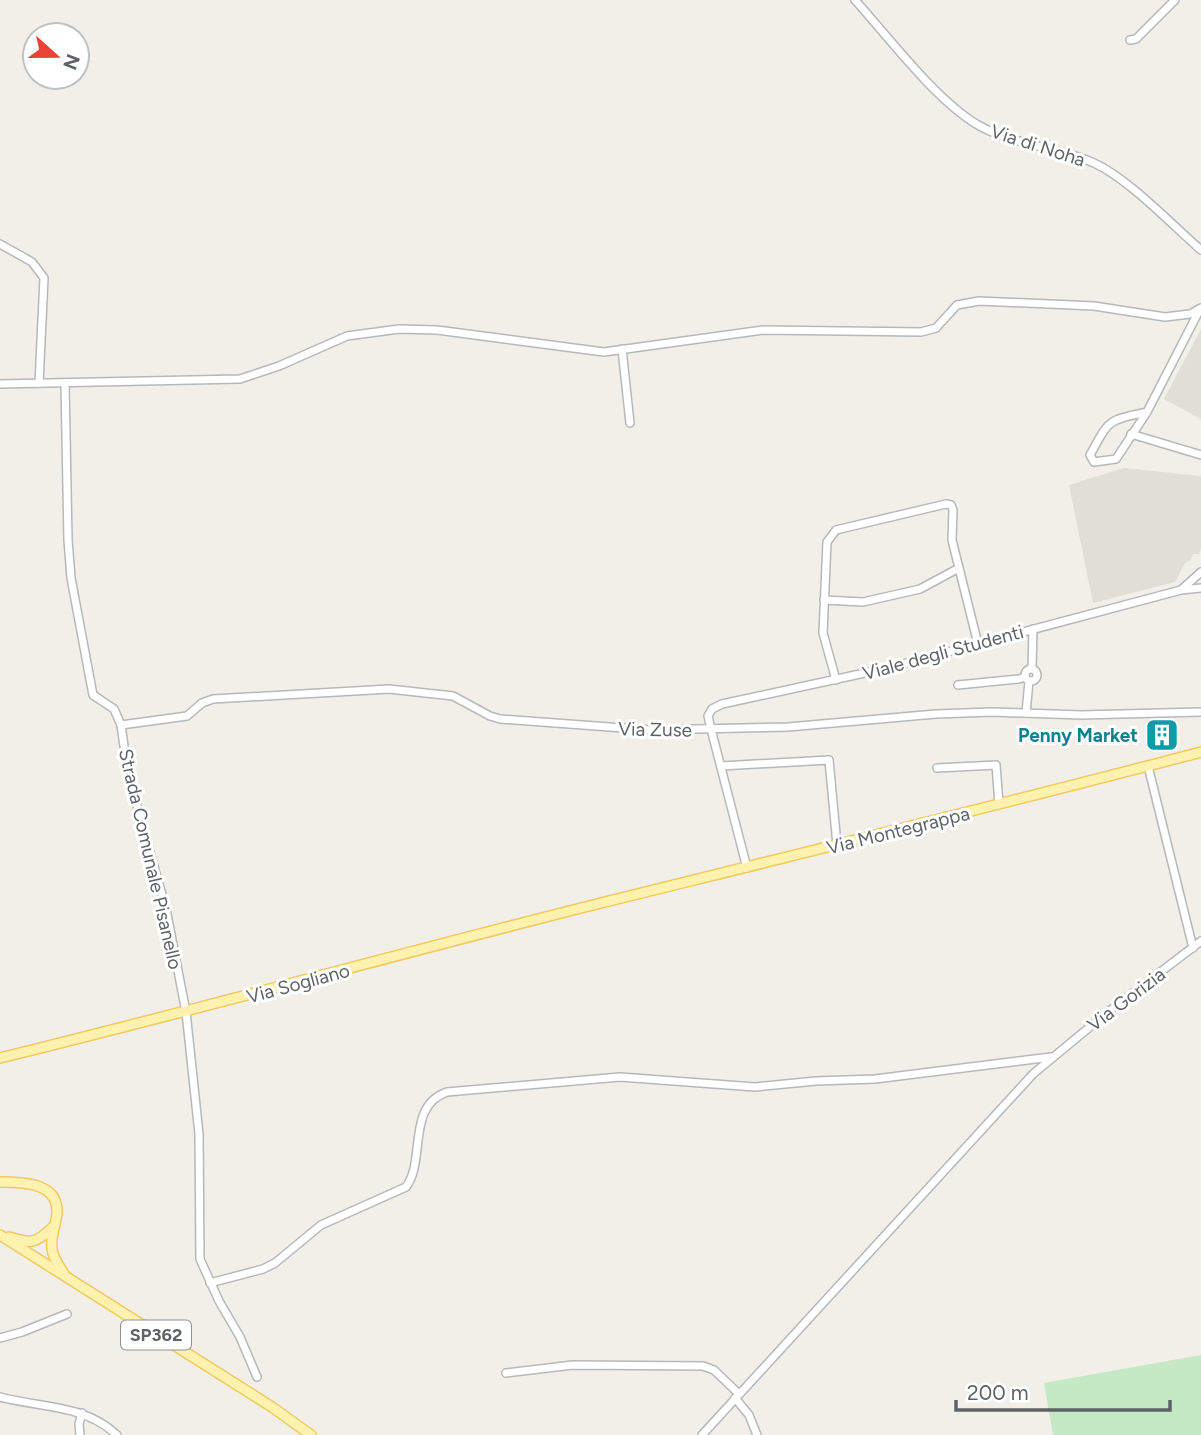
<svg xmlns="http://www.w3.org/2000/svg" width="1201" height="1435" viewBox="0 0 1201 1435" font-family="Figtree,sans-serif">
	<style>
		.education { fill: #e1ded6 }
		.green { fill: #c5e8c5 }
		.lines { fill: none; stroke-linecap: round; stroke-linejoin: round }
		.minor-casing { stroke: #b5b8bc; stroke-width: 10 }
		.major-casing { stroke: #f2c960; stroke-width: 12 }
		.minor { stroke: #fff; stroke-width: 7 }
		.major { stroke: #fff2af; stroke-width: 9 }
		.labels { text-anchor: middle; stroke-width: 6; stroke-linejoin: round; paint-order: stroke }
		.shield { fill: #fff; stroke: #8f9295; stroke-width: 2 }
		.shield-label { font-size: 18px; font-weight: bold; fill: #5f6368 }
		.street-label { font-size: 19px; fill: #5f6368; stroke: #fff }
		.culture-label { font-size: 19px; font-weight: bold; fill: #0d838f; stroke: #fff; text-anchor: end }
	</style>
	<rect width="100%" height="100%" fill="#f1efe8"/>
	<g class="education">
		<polygon points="1201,329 1201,419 1164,399"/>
		<polygon points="1124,468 1201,476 1201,549 1199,554 1193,554 1191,560 1185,563 1175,582 1093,603 1069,485"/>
	</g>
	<polygon class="green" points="1201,1355 1201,1435 1053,1435 1044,1383"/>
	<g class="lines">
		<defs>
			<g id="minor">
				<path d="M855,0C889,38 932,95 973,122C1009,145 1055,146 1094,163C1129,179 1171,224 1201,250"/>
				<polyline points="1130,40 1136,39 1175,0"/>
				<polyline points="0,244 32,262 44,278 39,383"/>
				<polyline points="622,349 630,423"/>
				<polyline points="65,383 68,540 71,578 93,695 114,709 121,725 128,774 166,909 186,1012 199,1134 200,1259 219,1301 240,1337 257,1377"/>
				<polyline points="0,384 240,379 279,366 347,336 399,329 437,330 604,352 763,330 921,332 936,328 957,305 979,301 1094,306 1165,317 1190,314 1201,308"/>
				<path d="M1147,412C1106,421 1110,419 1090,455L1094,462L1116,459L1147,412L1200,309"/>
				<polyline points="1131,434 1201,455"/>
				<polyline points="1182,589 1201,572"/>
				<polyline points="824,600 863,602 920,589 959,568"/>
				<polyline points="1032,668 1033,629"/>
				<circle cx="1031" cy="675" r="6"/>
				<polyline points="836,680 823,633 827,542 836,530 946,504 951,505 953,510 952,540 978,644"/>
				<polyline points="958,685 1019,679 1025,677"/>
				<polyline points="1026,713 1029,681"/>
				<polyline points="121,725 187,716 202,703 213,699 389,689 453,696 490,716 500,719 650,730 788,727 936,714 992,712 1081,715 1201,712"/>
				<polyline points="721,766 829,760 837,845"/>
				<polyline points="1148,766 1193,948"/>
				<polyline points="937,768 996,765 999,804"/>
				<polyline points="747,868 711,729 708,716 712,709 722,704 892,667 1181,590 1201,588"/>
				<path d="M210,1283L263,1269L275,1263L321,1225L406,1187C426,1161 406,1106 447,1092L620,1077L755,1087L816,1081L875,1079L1051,1057"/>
				<polyline points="0,1338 22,1332 67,1314"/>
				<polyline points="506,1373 573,1365 703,1366 714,1370 739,1394"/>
				<path d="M0,1397C41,1408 84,1404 117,1435"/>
				<polyline points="735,1398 749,1415 757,1435"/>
				<polyline points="80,1435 79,1424 82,1413"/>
				<polyline points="702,1435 1033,1074 1103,1016 1201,941"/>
			</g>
			<g id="major">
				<path d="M0,1058C200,1009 398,954 597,904C799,854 1000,805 1201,752"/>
				<path d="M0,1182C21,1182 57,1182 57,1211C57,1223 50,1236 52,1249C53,1258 59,1266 64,1274"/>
				<polyline points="0,1235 272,1407 311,1435"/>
				<path d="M9,1237C32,1244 35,1244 53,1227"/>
			</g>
		</defs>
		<use href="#minor" class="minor-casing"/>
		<use href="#major" class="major-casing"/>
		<use href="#minor" class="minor"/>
		<use href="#major" class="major"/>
	</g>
	<defs>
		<symbol id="building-square" viewBox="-11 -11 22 22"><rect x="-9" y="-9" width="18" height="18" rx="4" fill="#0f9aa8" stroke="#fff"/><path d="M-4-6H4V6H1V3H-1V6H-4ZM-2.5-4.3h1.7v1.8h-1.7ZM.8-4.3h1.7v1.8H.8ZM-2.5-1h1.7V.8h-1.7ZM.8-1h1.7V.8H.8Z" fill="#fff"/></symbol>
	</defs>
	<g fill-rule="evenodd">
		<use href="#building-square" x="1143" y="716" width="38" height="38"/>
	</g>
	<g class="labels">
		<rect class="shield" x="121" y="1320.5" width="70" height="29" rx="5"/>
		<g class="shield-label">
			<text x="156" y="1341">SP362</text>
		</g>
		<g class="street-label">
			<text transform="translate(1038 145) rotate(18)" y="7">Via di Noha</text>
			<text transform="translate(943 652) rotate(-15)" y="7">Viale degli Studenti</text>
			<text transform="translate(655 729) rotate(1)" y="7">Via Zuse</text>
			<text transform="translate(898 830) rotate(-14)" y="7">Via Montegrappa</text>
			<text transform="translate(151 859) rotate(77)" y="7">Strada Comunale Pisanello</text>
			<text transform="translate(298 983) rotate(-15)" y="7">Via Sogliano</text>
			<text transform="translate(1126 999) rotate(-37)" y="7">Via Gorizia</text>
		</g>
		<g class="culture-label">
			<text x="1138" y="742">Penny Market</text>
		</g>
	</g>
	<g transform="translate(56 56) rotate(111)"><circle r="33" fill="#ffffff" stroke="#bfc1c3" stroke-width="2"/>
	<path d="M0-5L12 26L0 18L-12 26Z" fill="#ea4335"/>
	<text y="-10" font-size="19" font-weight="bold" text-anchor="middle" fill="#5f6368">N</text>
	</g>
	<path d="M956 1400v10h214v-10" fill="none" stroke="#5f6368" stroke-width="3.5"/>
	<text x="967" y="1400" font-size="21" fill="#5f6368" stroke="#ffffff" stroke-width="5" paint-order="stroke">200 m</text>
</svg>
